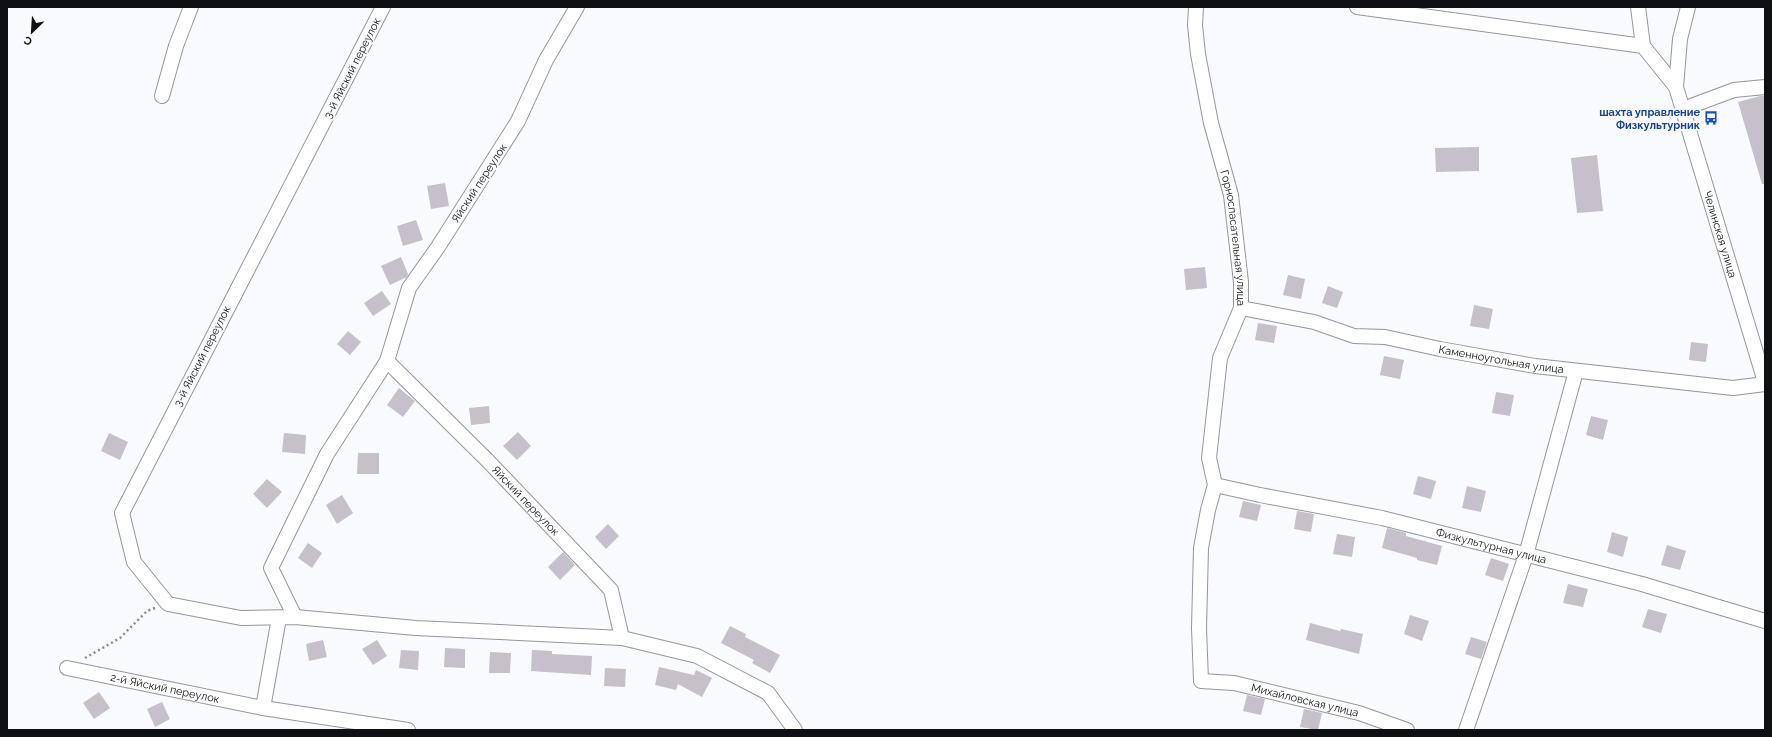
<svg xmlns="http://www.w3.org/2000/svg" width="1772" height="737" viewBox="0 0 1772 737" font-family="Raleway,sans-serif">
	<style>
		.building { fill: #c5c0c9 }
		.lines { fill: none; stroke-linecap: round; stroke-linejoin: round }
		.minor-casing { stroke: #93969f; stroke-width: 16 }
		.path { stroke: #8b8c90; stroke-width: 2.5; stroke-dasharray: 2 3; stroke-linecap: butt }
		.minor { stroke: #fff; stroke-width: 14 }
		.labels { text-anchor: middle; stroke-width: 4; stroke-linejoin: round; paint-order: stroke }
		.street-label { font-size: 11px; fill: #0f1013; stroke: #f9fafe }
		.transit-label { font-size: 11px; font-weight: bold; fill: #164399; stroke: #f9fafe; text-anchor: end }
	</style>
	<rect width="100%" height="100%" fill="#f9fafe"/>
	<g class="building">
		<polygon points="1760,96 1765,96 1765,184 1762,184 1738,102"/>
		<polygon points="1479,147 1479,171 1436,172 1435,148"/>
		<polygon points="1597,155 1603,211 1577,213 1571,158"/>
		<polygon points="445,183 449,206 431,209 427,186"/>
		<polygon points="416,220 423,240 403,246 397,226"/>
		<polygon points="401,257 408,274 407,277 390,285 381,266"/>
		<polygon points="1205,267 1207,288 1186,290 1184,269"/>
		<polygon points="1288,275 1305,279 1301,299 1283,295"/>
		<polygon points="1328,286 1343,292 1337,308 1322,303"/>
		<polygon points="382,291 391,304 373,316 364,303"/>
		<polygon points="1474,305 1493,309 1489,329 1470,326"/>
		<polygon points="1258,323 1277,326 1274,343 1255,340"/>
		<polygon points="348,331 361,342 350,355 337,344"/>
		<polygon points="1691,342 1708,344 1706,362 1689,360"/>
		<polygon points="1384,356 1404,360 1400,379 1380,375"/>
		<polygon points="399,388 415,401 403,417 387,405"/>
		<polygon points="1496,392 1514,395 1510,416 1492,413"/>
		<polygon points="489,406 490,423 471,425 469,408"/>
		<polygon points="1591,416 1608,420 1603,440 1586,435"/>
		<polygon points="518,432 531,446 517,460 503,446"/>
		<polygon points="109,433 128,442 120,460 101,451"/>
		<polygon points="284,433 306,435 305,454 282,452"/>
		<polygon points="358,453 379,453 379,474 357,474"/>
		<polygon points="1418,476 1436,481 1431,499 1413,494"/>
		<polygon points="267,479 282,492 267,508 253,494"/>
		<polygon points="1467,486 1486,491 1481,512 1462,508"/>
		<polygon points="342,495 353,513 337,524 326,505"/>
		<polygon points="1243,501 1261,505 1257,521 1239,517"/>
		<polygon points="1297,511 1314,514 1311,532 1294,529"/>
		<polygon points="608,524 619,536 606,549 595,537"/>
		<polygon points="1387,528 1406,533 1406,536 1442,546 1437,565 1417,560 1417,558 1382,548"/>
		<polygon points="1612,532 1628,537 1623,557 1607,552"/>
		<polygon points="1337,534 1355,537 1352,557 1333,554"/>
		<polygon points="308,543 322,553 312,568 298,558"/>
		<polygon points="1667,545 1686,551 1680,570 1661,565"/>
		<polygon points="563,552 575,565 560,580 548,567"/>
		<polygon points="1491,558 1509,564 1503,581 1485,575"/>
		<polygon points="1568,584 1588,589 1583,607 1563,603"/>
		<polygon points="1648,609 1667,614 1661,633 1642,627"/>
		<polygon points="1410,615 1429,621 1422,641 1404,634"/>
		<polygon points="1310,623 1340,631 1341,629 1363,634 1359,654 1306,640"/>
		<polygon points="730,626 746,634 745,637 780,655 770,673 752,663 754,660 721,643"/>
		<polygon points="1471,637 1487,642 1481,659 1465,654"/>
		<polygon points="323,640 327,657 309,661 306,644"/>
		<polygon points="377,640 387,656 373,665 362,649"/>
		<polygon points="445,648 465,649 465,668 444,667"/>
		<polygon points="401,650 419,651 418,670 399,668"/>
		<polygon points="532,650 552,651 552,654 592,656 591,675 531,671"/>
		<polygon points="490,652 511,653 510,673 489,673"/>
		<polygon points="659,667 694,675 696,670 712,678 702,697 678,684 676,690 655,685"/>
		<polygon points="605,668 626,669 625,687 604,686"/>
		<polygon points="99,692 110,708 94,719 83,703"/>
		<polygon points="1247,695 1265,699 1261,715 1243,711"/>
		<polygon points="162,702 170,719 155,727 147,709"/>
		<polygon points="1304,709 1322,713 1318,730 1300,727"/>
	</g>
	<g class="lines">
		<defs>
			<g id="minor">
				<polyline points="383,7 122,513 134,562 168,604 241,618 295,617 416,628 622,638 697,656 768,693 795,730"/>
				<path id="s1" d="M577,7L546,60L518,121L438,247L409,288L387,361L489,462L611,590L622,638"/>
				<path id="s2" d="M1196,7L1195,25L1198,54L1211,123L1231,195L1241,282V308L1220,358L1209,458L1215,485L1208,510L1201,548L1199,628L1201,681L1234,683L1359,713L1407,730"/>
				<polyline points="1357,7 1643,46 1676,87"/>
				<polyline points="1638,7 1643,46"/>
				<path id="s3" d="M1688,7L1680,39L1676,87L1765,382"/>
				<polyline points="162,96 176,46 191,7"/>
				<polyline points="1683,109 1734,90 1765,87"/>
				<path id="s4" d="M1241,308L1314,322L1354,336L1385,337L1440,349L1535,366L1733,388L1765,384"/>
				<path id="s5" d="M1215,485L1260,495L1382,518L1642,584L1765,621"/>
				<polyline points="295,617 271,568 327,454 387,361"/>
				<polyline points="279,618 263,708 408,730"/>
				<path id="s6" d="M67,668L263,708"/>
				<polyline points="1466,730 1526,555 1576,371"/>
			</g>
		</defs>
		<use href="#minor" class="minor-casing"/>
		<polyline class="path" points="85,658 120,638 147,611 155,608"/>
		<use href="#minor" class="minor"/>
	</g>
	<defs>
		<symbol id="bus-bare" viewBox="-9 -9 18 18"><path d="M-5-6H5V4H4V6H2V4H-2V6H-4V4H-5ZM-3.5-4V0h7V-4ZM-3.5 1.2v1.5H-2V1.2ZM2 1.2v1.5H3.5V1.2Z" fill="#1a4fb4" stroke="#f9fafe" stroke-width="2.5" paint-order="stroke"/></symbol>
	</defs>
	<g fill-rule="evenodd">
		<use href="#bus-bare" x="1701" y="108" width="20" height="20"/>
	</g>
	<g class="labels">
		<g class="street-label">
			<text transform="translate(352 68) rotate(-63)" y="4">3-й Яйский переулок</text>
			<text transform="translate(479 183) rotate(-57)" y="4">Яйский переулок</text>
			<text dy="4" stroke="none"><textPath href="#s3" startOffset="235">Челинская улица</textPath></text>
			<text dy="4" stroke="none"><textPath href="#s2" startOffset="235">Горноспасательная улица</textPath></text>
			<text transform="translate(202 356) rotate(-63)" y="4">3-й Яйский переулок</text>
			<text dy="4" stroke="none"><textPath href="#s4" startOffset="266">Каменноугольная улица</textPath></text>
			<text dy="4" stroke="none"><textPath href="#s1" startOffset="601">Яйский переулок</textPath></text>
			<text dy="4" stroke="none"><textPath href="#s5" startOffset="283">Физкультурная улица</textPath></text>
			<text dy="4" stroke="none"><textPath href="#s6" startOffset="100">2-й Яйский переулок</textPath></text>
			<text dy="4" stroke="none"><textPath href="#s2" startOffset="792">Михайловская улица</textPath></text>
		</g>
		<g class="transit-label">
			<text x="1700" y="116">шахта управление<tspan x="1700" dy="13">Физкультурник</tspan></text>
		</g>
	</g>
	<rect width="1772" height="737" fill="none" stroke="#0f1013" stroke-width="16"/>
	<g transform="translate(32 32) rotate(205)" stroke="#f9fafe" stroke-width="3" paint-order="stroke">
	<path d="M0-3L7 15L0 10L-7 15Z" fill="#0f1013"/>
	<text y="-6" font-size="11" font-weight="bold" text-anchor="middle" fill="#0f1013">С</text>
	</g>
</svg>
